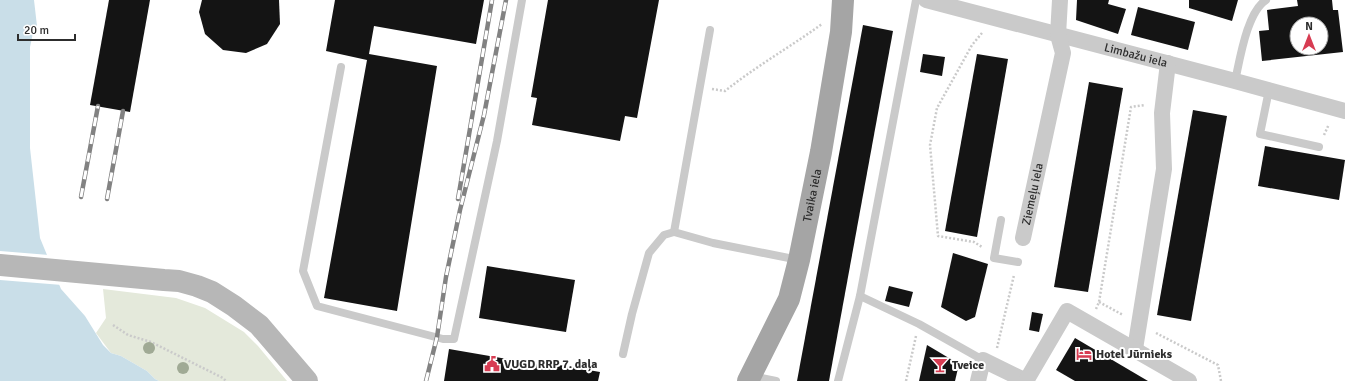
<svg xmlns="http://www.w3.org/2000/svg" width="1345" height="381" viewBox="0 0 1345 381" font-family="Signika,sans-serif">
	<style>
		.green { fill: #e4e9db }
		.water { fill: #c9dee8 }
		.pier { fill: #fff }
		.building { fill: #141414; fill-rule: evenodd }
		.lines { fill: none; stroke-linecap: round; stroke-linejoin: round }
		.path { stroke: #cacaca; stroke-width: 2.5; stroke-dasharray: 2 2; stroke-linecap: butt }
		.lane { stroke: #cacaca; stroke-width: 8 }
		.street { stroke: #cacaca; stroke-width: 16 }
		.secondary { stroke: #b7b7b7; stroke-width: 22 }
		.primary { stroke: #a5a5a5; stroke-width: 22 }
		.rail-casing { stroke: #828282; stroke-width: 4.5 }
		.rail { stroke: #fff; stroke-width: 3; stroke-dasharray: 9; stroke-linecap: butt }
		.tree { fill: #a0aa95 }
		.labels { text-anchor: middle; stroke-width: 4; stroke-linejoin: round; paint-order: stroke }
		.street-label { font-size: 12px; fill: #2d2d2d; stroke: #fff }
		.poi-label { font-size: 12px; font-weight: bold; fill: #2d2d2d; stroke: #fff; text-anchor: start }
	</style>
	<rect width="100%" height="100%" fill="#fff"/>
	<polygon class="green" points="103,289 176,298 205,308 244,332 258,346 287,381 159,381 155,379 147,371 121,356 111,353 96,333 106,318"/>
	<polygon class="water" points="0,0 34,0 37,26 33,33 30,47 30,148 40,238 61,289 85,316 103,345 111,353 121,356 147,371 155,379 159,381 0,381"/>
	<polygon class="pier" points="0,251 49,255 62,285 0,280"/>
	<g class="building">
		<polygon points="109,0 150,0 130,112 90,105"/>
		<polygon points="202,0 279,0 280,24 267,44 246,53 223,50 205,34 199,12"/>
		<polygon points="335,0 484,0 476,44 374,26 369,54 437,66 397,311 324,298 367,60 326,51"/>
		<polygon points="548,0 659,0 637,118 625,116 620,141 532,125 537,98 531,97"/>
		<polygon points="1077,0 1109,0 1108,4 1126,9 1118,34 1076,20"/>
		<polygon points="1189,0 1238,0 1232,21 1189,8"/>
		<path d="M1297,0H1332L1333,10H1338L1343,52L1262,61L1259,31L1269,30L1267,10L1298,6ZM1297,24H1321V48H1297Z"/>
		<polygon points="1138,7 1195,22 1188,50 1131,35"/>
		<polygon points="863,25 893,31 829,381 797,381"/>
		<polygon points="923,54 945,57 942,76 920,72"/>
		<polygon points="977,54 1008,59 977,237 945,231"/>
		<polygon points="1089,82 1123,88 1088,292 1054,287"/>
		<polygon points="1193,110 1227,116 1191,321 1157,315"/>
		<polygon points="1265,146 1345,160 1339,200 1258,186"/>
		<polygon points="953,253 988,264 975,317 966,321 941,307"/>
		<polygon points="487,266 575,280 566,332 479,318"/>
		<polygon points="889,286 913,292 909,307 885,301"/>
		<polygon points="1032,312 1043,314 1039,332 1029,330"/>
		<polygon points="1075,338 1148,381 1075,381 1056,370"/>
		<polygon points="927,345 959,364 955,381 919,381"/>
		<polygon points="449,349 547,366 548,363 600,372 598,381 444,381"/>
	</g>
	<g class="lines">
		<g class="path">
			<polyline points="982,33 972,45 937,108 930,145 938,236 974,242 982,247"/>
			<path d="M712,89L725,91C755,67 790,47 822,24"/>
			<polyline points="1324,135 1329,124"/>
			<polyline points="1099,302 1123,315"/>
			<polyline points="1096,309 1099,302 1131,107 1145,105"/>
			<polyline points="113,325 128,335 151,342 223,378 226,381"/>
			<polyline points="1156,333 1218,365 1221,381"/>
			<polyline points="997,348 1014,275"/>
			<polyline points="906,381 916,336"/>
		</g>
		<g class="lane">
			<polyline points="710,30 674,232 713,243 799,260"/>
			<polyline points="341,67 303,271 317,306 443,339 454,339 497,141 522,0"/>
			<path d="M1235,81C1240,59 1247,12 1266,0"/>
			<polyline points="1269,90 1260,134 1319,147"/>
			<polyline points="1001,220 994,258 1018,262"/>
			<polyline points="860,296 919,324 983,360"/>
			<polyline points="623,354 632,314 649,253 664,235 674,232"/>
			<polyline points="751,376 776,381"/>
			<polyline points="838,381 860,296 916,0"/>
		</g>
		<g class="street">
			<path id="s1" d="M926,0L1235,81L1345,111"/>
			<path id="s2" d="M1023,238L1063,53L1058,35L1060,0"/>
			<polyline points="1135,349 1164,169 1162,113 1168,63"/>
			<polyline points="978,381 983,360 1026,381"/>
			<polyline points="1026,381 1067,311 1189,381"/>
		</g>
		<polyline class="secondary" points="0,265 164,280 179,281 197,286 212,292 234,306 259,325 307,381"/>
		<path class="primary" id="s3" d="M748,381L789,299L799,260L821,152L841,32L843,0"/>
		<defs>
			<g id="rail">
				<polyline points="81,197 98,106"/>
				<polyline points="107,199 123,111"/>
				<polyline points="458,199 492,0"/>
				<polyline points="426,381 437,337 446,277 460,210 484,115 506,0"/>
			</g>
		</defs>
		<use href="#rail" class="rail-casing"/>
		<use href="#rail" class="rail"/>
	</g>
	<g class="tree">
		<circle cx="149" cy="348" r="6"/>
		<circle cx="183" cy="368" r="6"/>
	</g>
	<defs>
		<symbol id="hotel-bare" viewBox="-9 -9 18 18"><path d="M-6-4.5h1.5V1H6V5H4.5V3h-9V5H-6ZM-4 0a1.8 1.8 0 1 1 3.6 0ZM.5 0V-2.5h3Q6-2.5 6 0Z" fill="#d73c52" stroke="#fff" stroke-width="2.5" paint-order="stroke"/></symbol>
		<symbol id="civic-bare" viewBox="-9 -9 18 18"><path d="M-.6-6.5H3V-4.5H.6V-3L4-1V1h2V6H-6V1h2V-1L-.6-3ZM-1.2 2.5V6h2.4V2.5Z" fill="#d73c52" stroke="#fff" stroke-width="2.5" paint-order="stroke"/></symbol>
		<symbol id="bar-bare" viewBox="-9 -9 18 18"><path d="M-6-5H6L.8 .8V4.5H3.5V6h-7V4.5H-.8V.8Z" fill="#d73c52" stroke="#fff" stroke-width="2.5" paint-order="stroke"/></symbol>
	</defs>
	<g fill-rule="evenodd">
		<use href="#hotel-bare" x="1073" y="343" width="22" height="22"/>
		<use href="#civic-bare" x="481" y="353" width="22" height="22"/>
		<use href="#bar-bare" x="929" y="354" width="22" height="22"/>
	</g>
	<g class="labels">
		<g class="street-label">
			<text dy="4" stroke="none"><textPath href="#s1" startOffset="217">Limbažu iela</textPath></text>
			<text dy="4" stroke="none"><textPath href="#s2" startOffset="45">Ziemeļu iela</textPath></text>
			<text dy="4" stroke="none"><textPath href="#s3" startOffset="198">Tvaika iela</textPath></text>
		</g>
		<g class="poi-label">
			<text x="1096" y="358">Hotel Jūrnieks</text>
			<text x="504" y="368">VUGD RRP 7. daļa</text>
			<text x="952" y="369">Tveice</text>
		</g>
	</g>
	<g transform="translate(1309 36)"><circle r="19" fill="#ffffff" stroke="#ababab"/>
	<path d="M0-3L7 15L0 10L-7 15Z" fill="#d73c52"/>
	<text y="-6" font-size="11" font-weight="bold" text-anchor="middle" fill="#2d2d2d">N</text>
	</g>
	<path d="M18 34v6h57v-6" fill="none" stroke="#2d2d2d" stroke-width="2"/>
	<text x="24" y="34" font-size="12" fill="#2d2d2d" stroke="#ffffff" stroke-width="3" paint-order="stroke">20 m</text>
</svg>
